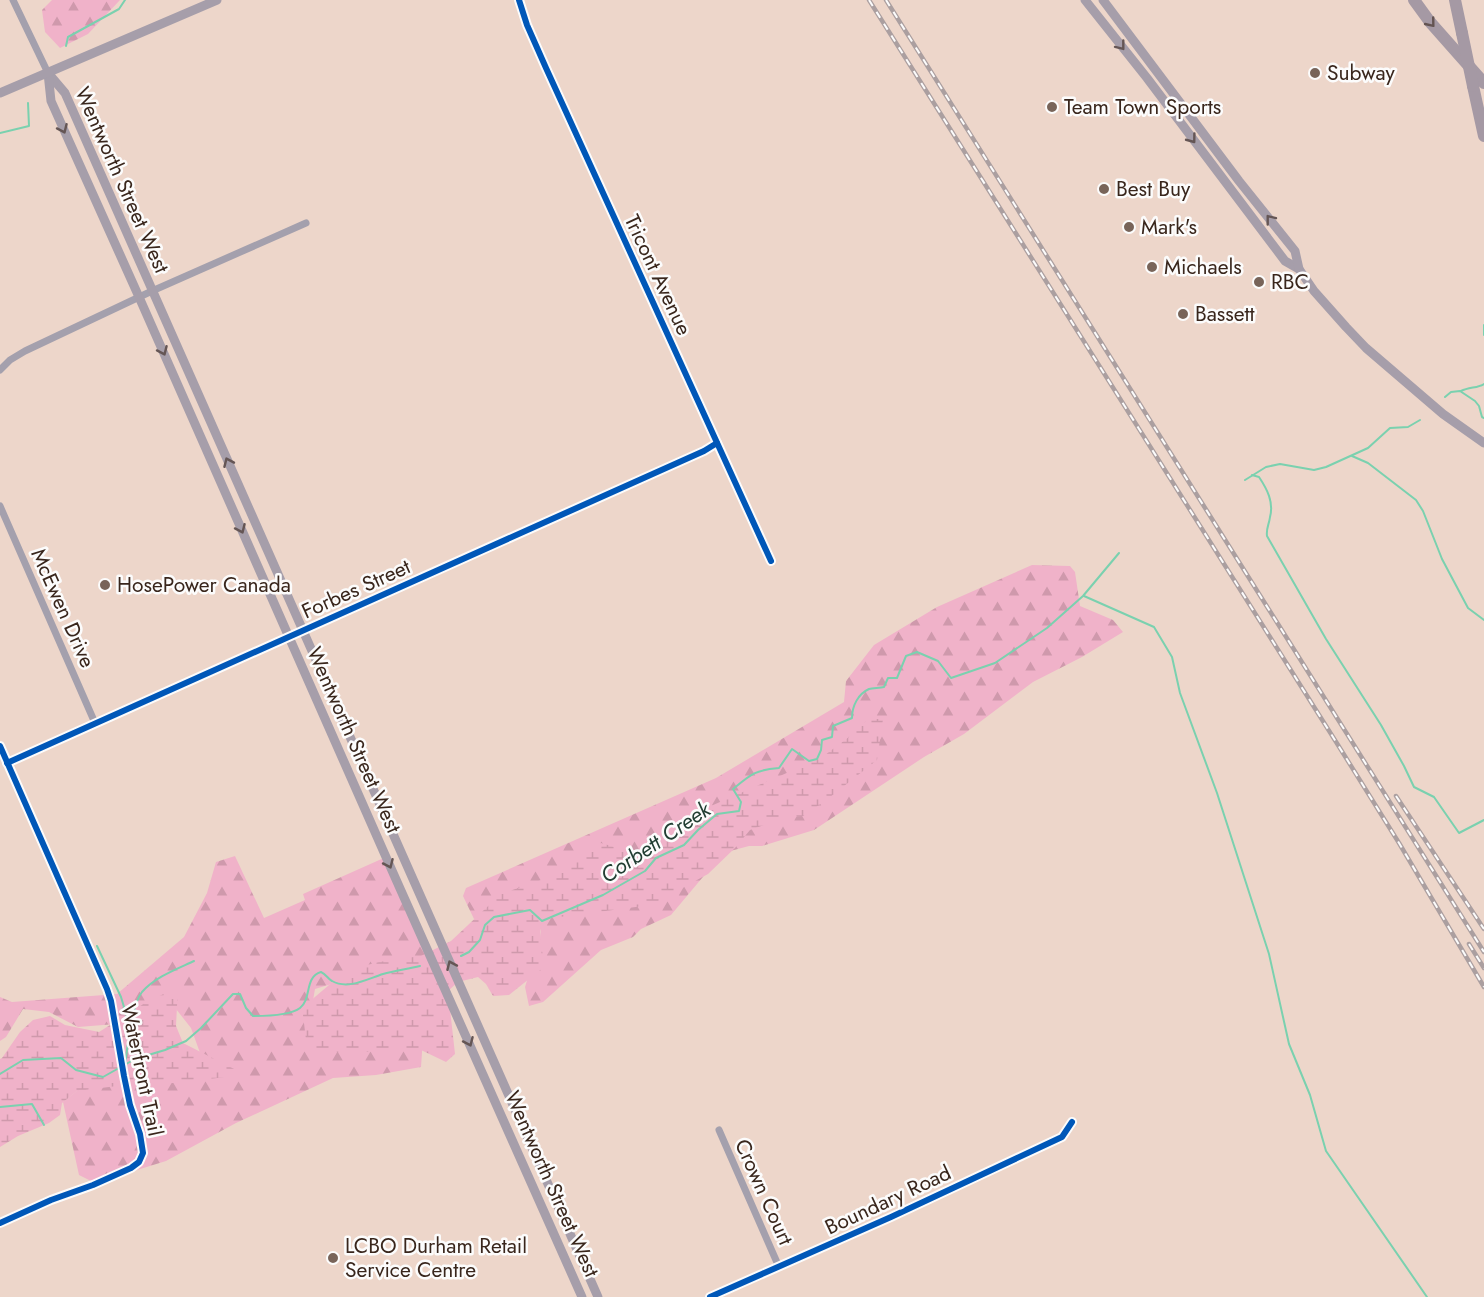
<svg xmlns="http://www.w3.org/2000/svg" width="1484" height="1297" viewBox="0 0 1484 1297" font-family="Jost,sans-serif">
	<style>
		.forest { fill: url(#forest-firs) }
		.wetland { fill: url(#wetland-marsh) }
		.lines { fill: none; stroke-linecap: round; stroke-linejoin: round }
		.stream { stroke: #7ad1af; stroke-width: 2 }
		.minor { stroke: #a4a0ad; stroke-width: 7 }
		.tertiary { stroke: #a4a0ad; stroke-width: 8 }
		.secondary { stroke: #a69eaa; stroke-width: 9 }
		.motorway { stroke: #a599a4; stroke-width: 12 }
		.rail-casing { stroke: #ab9fa0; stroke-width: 4.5 }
		.rail { stroke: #fcfcfc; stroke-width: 2; stroke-dasharray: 7; stroke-linecap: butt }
		.motorway-bridge { stroke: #a599a4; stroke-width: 12 }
		.cycleway-casing { stroke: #fcfcfc; stroke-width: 10 }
		.cycleway { stroke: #0057b8; stroke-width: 6 }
		.oneway { stroke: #645452 }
		.oneway2 { stroke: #655655 }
		.poi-dot { fill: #786459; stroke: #fcfcfc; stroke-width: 2 }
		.labels { text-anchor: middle; stroke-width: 5; stroke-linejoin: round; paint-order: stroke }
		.poi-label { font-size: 21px; fill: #39261c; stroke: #fcfcfc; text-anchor: start }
		.street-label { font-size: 21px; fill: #39261c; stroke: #fcfcfc }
		.water-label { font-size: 22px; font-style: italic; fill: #223e33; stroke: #fcfcfc }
	</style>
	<defs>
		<pattern id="forest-firs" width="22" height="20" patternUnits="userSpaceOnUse" patternTransform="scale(1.5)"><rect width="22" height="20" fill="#f0b2c9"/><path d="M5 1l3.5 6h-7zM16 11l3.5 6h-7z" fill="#cf99ac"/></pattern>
		<pattern id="wetland-marsh" width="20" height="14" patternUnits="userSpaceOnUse" patternTransform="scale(1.5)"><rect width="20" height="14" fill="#f0b2c9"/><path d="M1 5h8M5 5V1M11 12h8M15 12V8" fill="none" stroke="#cf99ac"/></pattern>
	</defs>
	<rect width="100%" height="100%" fill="#edd6ca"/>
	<g class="forest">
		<polygon points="52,0 120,0 88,34 60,48 45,32 42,10"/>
		<polygon points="1032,565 1070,566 1075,572 1080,606 1113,620 1123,632 1082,657 1033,682 964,734 924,757 814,830 762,846 749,846 723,853 671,915 641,929 633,937 601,950 543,1002 529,1006 525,987 540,938 543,905 474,919 463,896 466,888 716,778 844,702 846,681 874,645 937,607"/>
		<polygon points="235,856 264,918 305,900 303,894 386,857 445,988 348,979 315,989 311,1012 423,1038 421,1067 376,1075 333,1078 236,1123 166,1161 95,1183 79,1175 63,1102 88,1082 203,1061 191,1028 176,1009 116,1024 78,1027 49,1012 23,1009 6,1037 0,1041 0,997 12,1002 117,994 184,937 207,893 216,862"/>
	</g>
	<g class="wetland">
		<polygon points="868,719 883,719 877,760 825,801 803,816 781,819 750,830 735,848 708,874 651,905 544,919 540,932 544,967 509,995 493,996 486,984 478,977 458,982 448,991 455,1054 446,1062 421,1050 394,1049 349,1054 307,1048 303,1015 309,1002 329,985 363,966 379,962 421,956 451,941 501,894 547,878 591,846 601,843 628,851 652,851 672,835 688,816 821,758 853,734"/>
		<polygon points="178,987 176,1026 183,1043 242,1073 235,1076 146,1086 117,1086 77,1091 62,1103 60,1115 49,1123 18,1136 0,1147 0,1059 2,1058 20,1032 33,1020 50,1016 65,1025 99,1032 145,1003"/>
	</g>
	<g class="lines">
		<g class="stream">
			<polyline points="66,46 68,37 119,9 125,0"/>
			<polyline points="0,133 29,126 28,103"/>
			<polyline points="1484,325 1484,335"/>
			<path d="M1461,391C1469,387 1478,388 1484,384"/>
			<polyline points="1445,397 1451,392 1460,391 1475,401 1479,406 1482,417 1484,418"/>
			<polyline points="1352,456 1368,463 1416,500 1423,511 1442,559 1468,608 1484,620"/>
			<path d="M1252,475L1259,477C1267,489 1274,502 1270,517C1269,525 1266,528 1267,536L1326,639L1381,725L1404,766L1414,787L1434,797L1459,833L1484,820"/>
			<polyline points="1245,480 1266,467 1280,464 1314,470 1326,467 1368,448 1390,428 1408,427 1420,420"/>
			<polyline points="1084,596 1154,627 1172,657 1180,693 1217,793 1269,954 1289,1044 1310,1095 1326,1151 1427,1297"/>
			<polyline points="97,946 121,997 130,1027"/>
			<path d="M461,956L469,952L480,940L485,925L494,917L530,910L542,921L603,895L645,871L656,858L684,845L698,830L717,814L739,811L741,802L733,789C751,774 755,770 779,768L792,749L809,761L817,759L821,750L822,740L832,737L833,726L852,718C852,706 858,694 869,689C873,688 880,688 884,687L888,678H897L906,656L917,652L938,661L951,678L995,663L1047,628L1083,596L1119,553"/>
			<path d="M125,1064C128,1046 131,1006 142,992C155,977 177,969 194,961"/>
			<path d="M0,1074L23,1060L61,1058L76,1070L103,1077L135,1059L165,1050L186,1041L201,1028L233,994H240L246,1008L253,1016C265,1016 291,1015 300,1008C312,999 304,977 321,972C326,974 328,979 332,981C348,990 367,979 383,974C395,971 407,969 420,966"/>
			<polyline points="0,1107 32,1104 44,1125"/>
		</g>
		<g class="minor">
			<polyline points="13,0 48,73"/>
			<polyline points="519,0 527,25 546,68 771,561"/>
			<polyline points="0,370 10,360 25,351 152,291 306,223"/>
			<polyline points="0,506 95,723"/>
			<polyline points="7,763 704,451 717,443"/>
			<polyline points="719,1130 779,1267"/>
		</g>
		<polyline class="tertiary" points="710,1297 891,1217 1062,1137 1072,1122"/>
		<g class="secondary">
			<polyline points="1085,0 1147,78 1285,261 1299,269"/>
			<polyline points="1103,0 1239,181 1295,251 1299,269 1314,291 1346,327 1366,348 1443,414 1484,443"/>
			<polyline points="48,73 65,93 598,1297"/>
			<polyline points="48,73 51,101 139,297 386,857 582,1297"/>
			<polyline points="0,93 217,0"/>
		</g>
		<g class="motorway">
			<polyline points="1414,0 1430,22 1484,83"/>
			<polyline points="1455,0 1462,33"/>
			<polyline points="1473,86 1484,136"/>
		</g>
		<defs>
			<g id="rail">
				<polyline points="869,0 1338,745 1399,843 1484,987"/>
				<polyline points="886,0 1484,952"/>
				<polyline points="1396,796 1484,929"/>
				<polyline points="1469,944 1484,968"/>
			</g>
		</defs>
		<use href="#rail" class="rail-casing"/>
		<use href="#rail" class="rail"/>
		<polyline class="motorway-bridge" points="1462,33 1473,86"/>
		<defs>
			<g id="cycleway">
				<polyline points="519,0 527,25 546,68 771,561"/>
				<polyline points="0,746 107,989 111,1001 124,1076 130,1105 140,1134 143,1153 139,1162 131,1168 93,1185 51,1200 0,1223"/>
				<polyline points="7,763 704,451 717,443"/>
				<polyline points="710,1297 891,1217 1062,1137 1072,1122"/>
			</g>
		</defs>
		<use href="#cycleway" class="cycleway-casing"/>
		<use href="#cycleway" class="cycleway"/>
	</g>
	<defs><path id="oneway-chevron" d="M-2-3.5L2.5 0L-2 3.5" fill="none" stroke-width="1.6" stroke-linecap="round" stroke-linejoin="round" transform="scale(1.5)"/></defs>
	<use class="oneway" href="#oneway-chevron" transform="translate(1431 23) rotate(51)"/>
	<g class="oneway2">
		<use href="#oneway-chevron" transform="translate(1121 46) rotate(52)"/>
		<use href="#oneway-chevron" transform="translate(63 129) rotate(66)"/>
		<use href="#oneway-chevron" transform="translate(1192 139) rotate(53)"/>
		<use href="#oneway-chevron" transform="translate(1270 219) rotate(-128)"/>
		<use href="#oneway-chevron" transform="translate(163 351) rotate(66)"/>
		<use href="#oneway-chevron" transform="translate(228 462) rotate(-114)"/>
		<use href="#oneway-chevron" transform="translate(241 529) rotate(66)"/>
		<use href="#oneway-chevron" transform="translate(389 864) rotate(66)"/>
		<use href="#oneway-chevron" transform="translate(451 965) rotate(-114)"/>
		<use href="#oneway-chevron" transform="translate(469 1042) rotate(66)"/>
	</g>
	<g class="poi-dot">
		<circle cx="1315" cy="73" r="6"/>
		<circle cx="1052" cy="107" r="6"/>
		<circle cx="1104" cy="189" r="6"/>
		<circle cx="1129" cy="227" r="6"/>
		<circle cx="1152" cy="267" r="6"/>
		<circle cx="1259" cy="282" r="6"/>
		<circle cx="1183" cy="314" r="6"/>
		<circle cx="105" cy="585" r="6"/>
		<circle cx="333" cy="1258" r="6"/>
	</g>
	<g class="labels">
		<g class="poi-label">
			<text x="1327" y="80">Subway</text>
			<text x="1064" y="114">Team Town Sports</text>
			<text x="1116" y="196">Best Buy</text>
			<text x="1141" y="234">Mark's</text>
			<text x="1164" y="274">Michaels</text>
			<text x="1271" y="289">RBC</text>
			<text x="1195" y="321">Bassett</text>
			<text x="117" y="592">HosePower Canada</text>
			<text x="345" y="1253">LCBO Durham Retail<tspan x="345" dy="24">Service Centre</tspan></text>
		</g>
		<g class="street-label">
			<text transform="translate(122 180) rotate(66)" y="7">Wentworth Street West</text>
			<text transform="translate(658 275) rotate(65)" y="7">Tricont Avenue</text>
			<text transform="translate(356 589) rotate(-24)" y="7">Forbes Street</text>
			<text transform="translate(63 608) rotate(66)" y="7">McEwen Drive</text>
			<text transform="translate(354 740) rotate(66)" y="7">Wentworth Street West</text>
			<text transform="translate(142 1070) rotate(78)" y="7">Waterfront Trail</text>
			<text transform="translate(552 1184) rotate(66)" y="7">Wentworth Street West</text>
			<text transform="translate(764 1192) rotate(66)" y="7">Crown Court</text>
			<text transform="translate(888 1200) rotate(-25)" y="7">Boundary Road</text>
		</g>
		<g class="water-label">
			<text transform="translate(655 842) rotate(-34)" y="8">Corbett Creek</text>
		</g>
	</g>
</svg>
